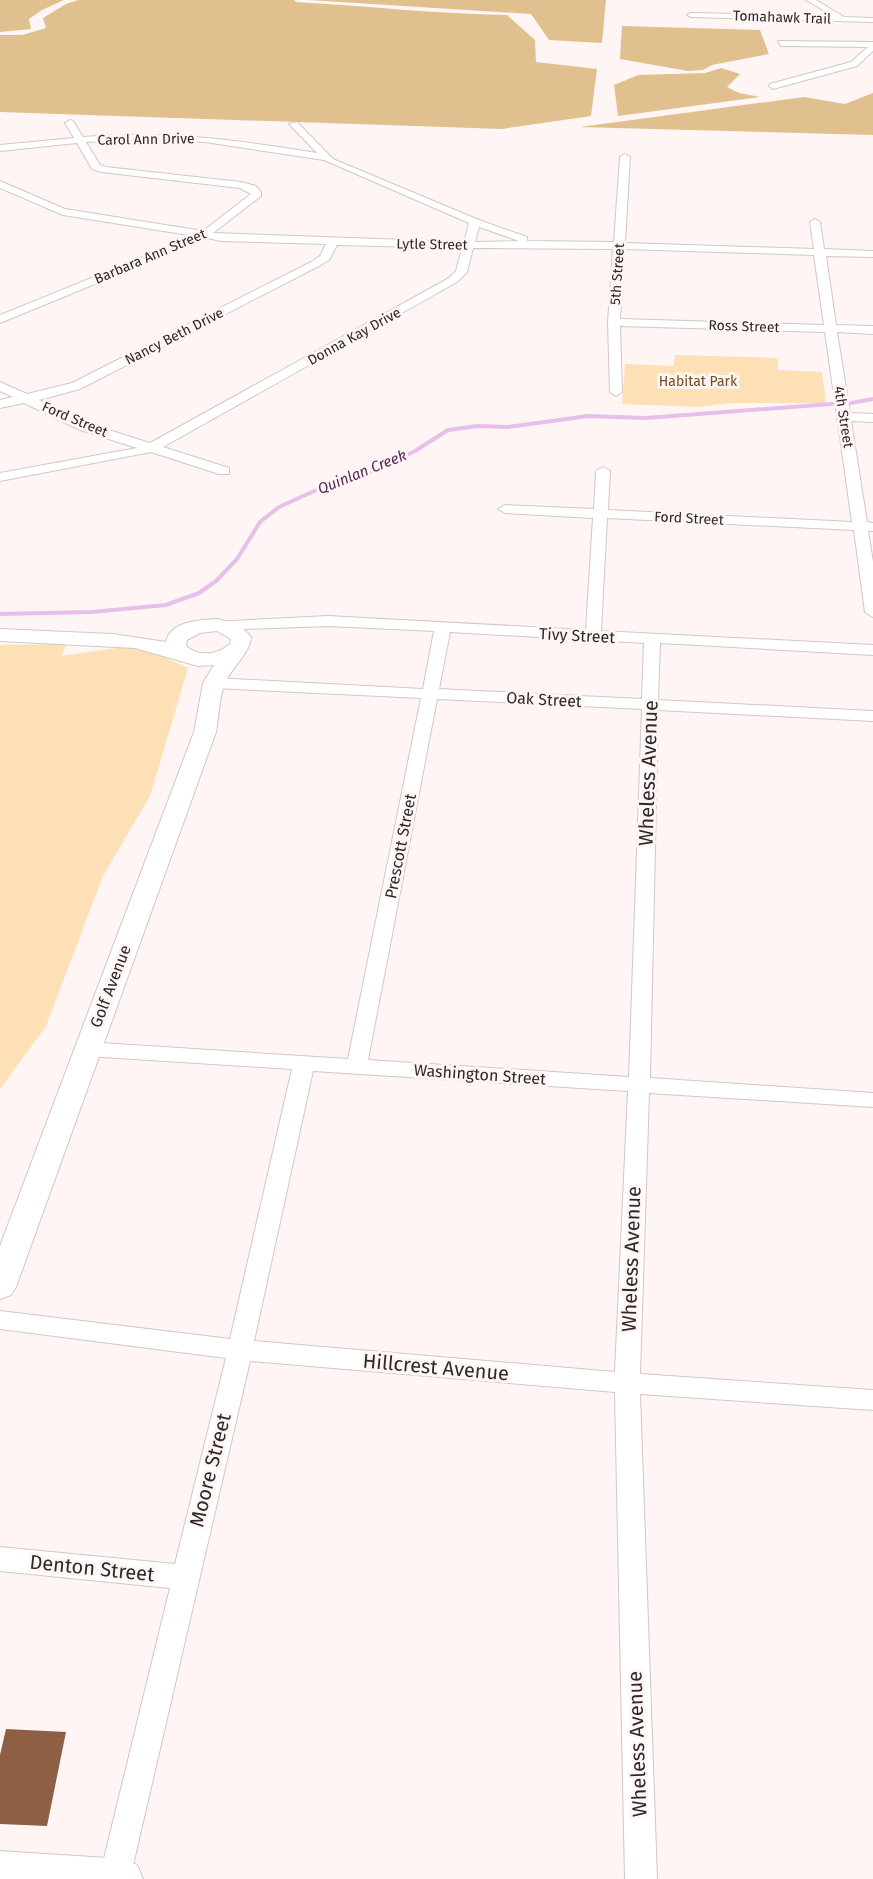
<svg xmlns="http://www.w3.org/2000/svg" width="873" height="1879" viewBox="0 0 873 1879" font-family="'Fira Sans',sans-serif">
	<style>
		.green { fill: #fde0b6 }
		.forest { fill: #e0c08f }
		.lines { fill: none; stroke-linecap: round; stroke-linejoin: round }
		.stream { stroke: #e7bfea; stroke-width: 4 }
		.building { fill: #8f5f45 }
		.minor-casing { stroke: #d1c7c7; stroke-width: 2 }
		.major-casing { stroke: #d1c7c7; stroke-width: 2 }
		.minor { fill: #fff; fill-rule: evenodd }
		.major { fill: #fff; fill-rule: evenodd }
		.labels { text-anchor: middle; stroke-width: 6; stroke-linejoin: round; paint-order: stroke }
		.far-street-label { font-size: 14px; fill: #2d2929; stroke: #fff5f4 }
		.far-park-label { font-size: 14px; fill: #705017; stroke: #fff5f4 }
		.far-water-label { font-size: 15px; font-style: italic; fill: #58285d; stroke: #fff5f4 }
		.street-label { font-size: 16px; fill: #2d2929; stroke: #fff5f4 }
		.near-street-label { font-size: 20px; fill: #2d2929; stroke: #fff5f4 }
	</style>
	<rect width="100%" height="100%" fill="#fff5f4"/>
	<g class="green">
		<polygon points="675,355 777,358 778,370 822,372 826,403 730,403 699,407 622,404 625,364 674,366"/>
		<polygon points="67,644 61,656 124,647 146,649 188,668 150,796 103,876 46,1026 0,1089 0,645"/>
	</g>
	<g class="forest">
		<polygon points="0,0 64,0 42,10 29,19 31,29 0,32"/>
		<path d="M78,0H294L296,2C367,6 436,14 507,15L535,40L536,62L597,69L591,116L502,129L0,112V35H22L46,28L43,18L66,4Z"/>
		<polygon points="309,0 606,0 602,43 549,40 531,14"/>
		<polygon points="622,26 760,30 769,54 712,65 703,70 688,71 620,59"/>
		<polygon points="721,68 740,74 727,87 739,93 760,97 618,116 614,85 638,75 705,73"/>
		<polygon points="873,93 873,135 580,127 804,97 845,104"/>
	</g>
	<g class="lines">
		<g class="stream">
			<polyline points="851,403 873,399"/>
			<polyline points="0,614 92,612 166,605 199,593 216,581 237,559 260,522 279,507 332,483 366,474 415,451 448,430 478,426 508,427 588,416 646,418 832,404"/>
		</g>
	</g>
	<polygon class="building" points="6,1729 66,1732 47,1826 0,1824 0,1755"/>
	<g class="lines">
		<defs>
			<g id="minor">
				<polygon points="806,0 816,0 844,17 873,18 873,22 691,17 687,15 691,13 833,16"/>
				<polygon points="778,41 873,42 873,51 857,66 773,89 769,86 770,84 851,62 868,47 781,46"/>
				<path d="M70,120L73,121L83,137C165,130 237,140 317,153L289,124L297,122L333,159L479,220L527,237V241L614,242L620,157L625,154L630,157L625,243L814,249L810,222L815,219L820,222L824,249L873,251V257L826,256L836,325L873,326V334L837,332L850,413L873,414V422L851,421L867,522L873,523V531H868L873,562V617L865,612L854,530L607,518L601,631L873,645V655L660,643L658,700L873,711V721L658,710L650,1078L873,1093V1107L649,1093L640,1374L873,1390V1410L640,1394L657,1879H625L615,1392L250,1361L130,1878L99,1879L170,1588L0,1571V1547L175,1564L226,1358L0,1329V1311L230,1339L292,1069L86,1056L79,1054L76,1049L79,1044L86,1042L348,1059L421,698L214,688L206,683L214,678L423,689L434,631L328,626L217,630L211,628L209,625L211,622L328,616L586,630L593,518L505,513L498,509L505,505L594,509L596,471L603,467L610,471L608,510L852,522L825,332L620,326L622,392L616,396L610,392L608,322L613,249L473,248L467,272L457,282L163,447L229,468V474H219L151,452L0,481V473L137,448L80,430L24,403L0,408V400L13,397L0,391V382L27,394L72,383L311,262L320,256L326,244L221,241L207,238L0,323V315L195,236L63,215L0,188V181L65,209L203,231L251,194L240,188L101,172L92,169L77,143L0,151V145L74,138L65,123ZM144,139L205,142L324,160L469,223L464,242L213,233L261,196V192L256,186L241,182L106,167L100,165L86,142ZM479,227L519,241L475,242ZM337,245L462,248L456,271L449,278L150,443L90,424L39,400L80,389L319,266L329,260ZM624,249L814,255L824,325L620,319ZM450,632L644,643L642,699L439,689ZM437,699L642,709L629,1077L368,1060ZM313,1071L628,1091L615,1372L254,1341Z"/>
			</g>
			<g id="major">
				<path d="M217,619C231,622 242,625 251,637C250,653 233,666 226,681C219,695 219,716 216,732L16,1287L11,1295L0,1299V1246L194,732L203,683L214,665L198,666L135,648L0,641V629L113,634L166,642C170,621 200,620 217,619ZM217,631L231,639L230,644C217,655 199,657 186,646L187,640L200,633Z"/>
				<polygon points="0,1851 123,1859 137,1865 143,1879 0,1879"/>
			</g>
		</defs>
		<use href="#minor" class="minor-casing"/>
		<use href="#major" class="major-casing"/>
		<use href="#minor" class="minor"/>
		<use href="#major" class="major"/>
	</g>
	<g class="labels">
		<g class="far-street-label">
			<text transform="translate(782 17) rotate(2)" y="5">Tomahawk Trail</text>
			<text transform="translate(146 139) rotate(-1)" y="5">Carol Ann Drive</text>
			<text transform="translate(432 244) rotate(1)" y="5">Lytle Street</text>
			<text transform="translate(150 256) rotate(-23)" y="5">Barbara Ann Street</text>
			<text transform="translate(617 274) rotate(-86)" y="5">5th Street</text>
			<text transform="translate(744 326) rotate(2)" y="5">Ross Street</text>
			<text transform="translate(174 336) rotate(-27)" y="5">Nancy Beth Drive</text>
			<text transform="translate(354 336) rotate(-29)" y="5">Donna Kay Drive</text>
			<text transform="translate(844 417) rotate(81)" y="5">4th Street</text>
			<text transform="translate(75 419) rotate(23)" y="5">Ford Street</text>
			<text transform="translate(689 518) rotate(3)" y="5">Ford Street</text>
		</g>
		<g class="far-park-label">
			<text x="698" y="386">Habitat Park</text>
		</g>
		<g class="far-water-label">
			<text transform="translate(362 472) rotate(-22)" y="5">Quinlan Creek</text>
		</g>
		<g class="street-label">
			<text transform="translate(577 635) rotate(3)" y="6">Tivy Street</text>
			<text transform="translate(544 699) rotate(3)" y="6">Oak Street</text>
			<text transform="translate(400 846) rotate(-79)" y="6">Prescott Street</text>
			<text transform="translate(110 986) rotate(-69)" y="6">Golf Avenue</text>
			<text transform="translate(480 1074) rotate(4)" y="6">Washington Street</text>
		</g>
		<g class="near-street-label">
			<text transform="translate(648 773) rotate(-88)" y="7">Wheless Avenue</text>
			<text transform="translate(631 1259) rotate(-88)" y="7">Wheless Avenue</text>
			<text transform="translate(436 1367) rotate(5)" y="7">Hillcrest Avenue</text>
			<text transform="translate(210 1470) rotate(-76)" y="7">Moore Street</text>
			<text transform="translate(92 1568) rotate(6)" y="7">Denton Street</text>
			<text transform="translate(637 1744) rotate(-92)" y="7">Wheless Avenue</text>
		</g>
	</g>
</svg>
